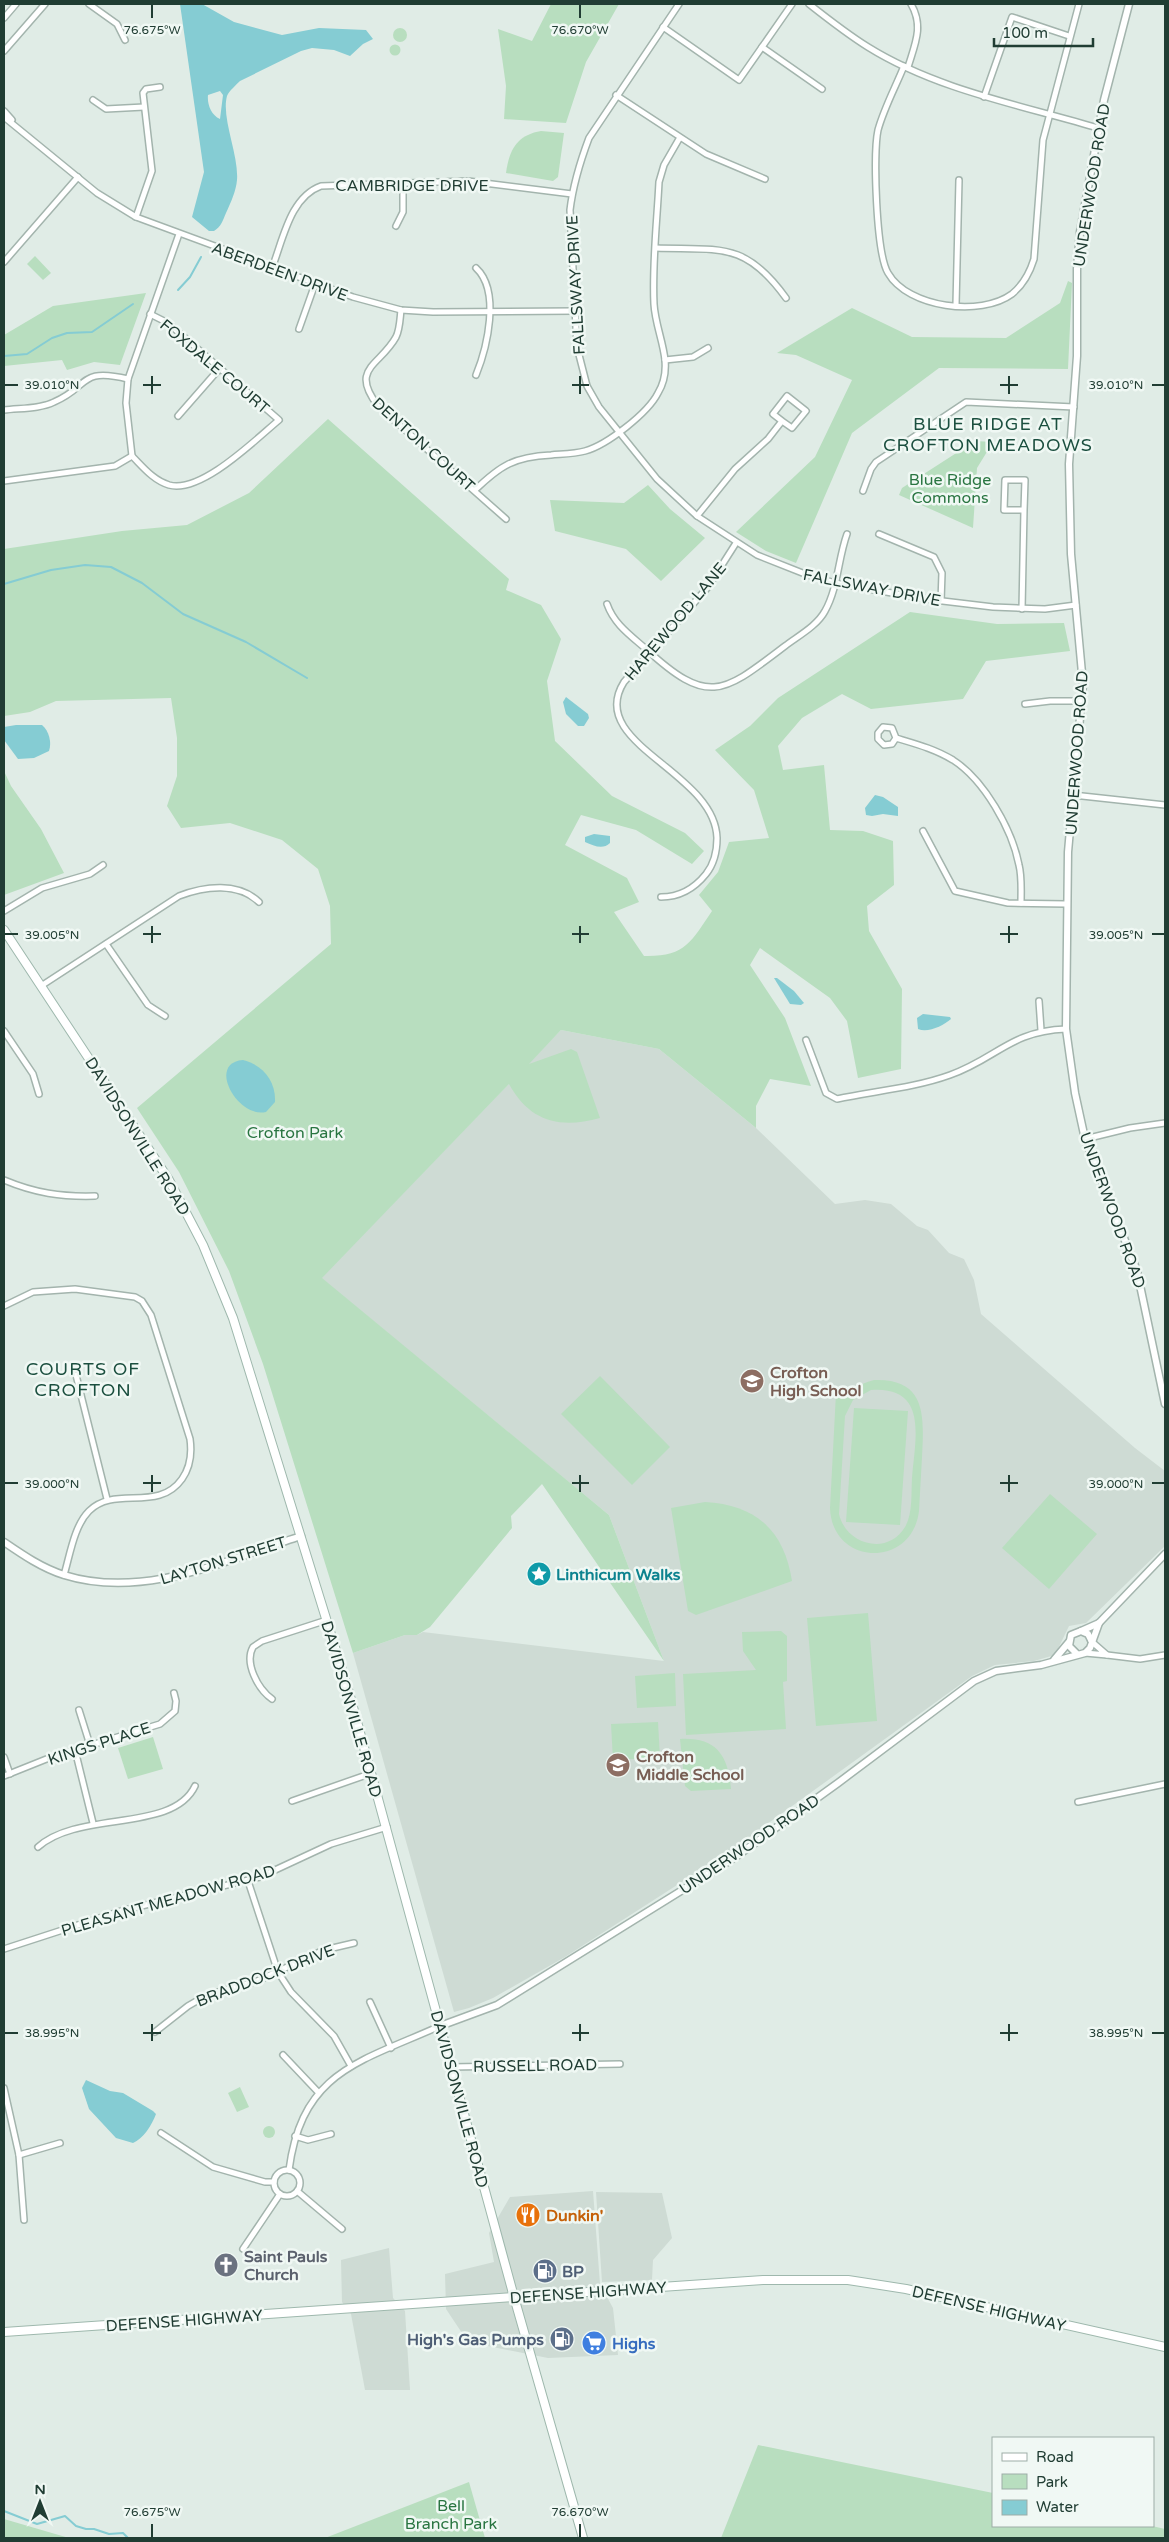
<svg xmlns="http://www.w3.org/2000/svg" width="1169" height="2542" viewBox="0 0 1169 2542" font-family="'Varela Round',sans-serif">
	<style>
		.built { fill: #cedbd4 }
		.green { fill: #b8debf; fill-rule: evenodd }
		.water { fill: #85ccd3; fill-rule: evenodd }
		.lines { fill: none; stroke-linecap: round; stroke-linejoin: round }
		.stream { stroke: #85ccd3; stroke-width: 2 }
		.minor-casing { stroke: #a3b4ad; stroke-width: 8 }
		.tertiary-casing { stroke: #a3b4ad; stroke-width: 9 }
		.secondary-casing { stroke: #9eb8ad; stroke-width: 10 }
		.minor { stroke: #fff; stroke-width: 5 }
		.tertiary { stroke: #fff; stroke-width: 6 }
		.secondary { stroke: #fff; stroke-width: 8 }
		.ticks { fill: none; stroke: #203d33; stroke-width: 2 }
		.labels { text-anchor: middle; stroke-width: 5; stroke-linejoin: round; paint-order: stroke }
		.street-label { font-size: 16px; fill: #203d33; stroke: #f0f8f4 }
		.park-label { font-size: 16px; fill: #297541; stroke: #f0f8f4 }
		.education-label { font-size: 16px; font-weight: bold; fill: #785e54; stroke: #f0f8f4; text-anchor: start }
		.culture-label { font-size: 16px; font-weight: bold; fill: #0d838f; stroke: #f0f8f4; text-anchor: start }
		.food-label { font-size: 16px; font-weight: bold; fill: #c56008; stroke: #f0f8f4; text-anchor: start }
		.worship-label { font-size: 16px; font-weight: bold; fill: #5b616d; stroke: #f0f8f4; text-anchor: start }
		.service-label { font-size: 16px; font-weight: bold; fill: #4e5e75; stroke: #f0f8f4; text-anchor: start }
		.shop-label { font-size: 16px; font-weight: bold; fill: #366cbe; stroke: #f0f8f4; text-anchor: start }
		.neighbourhood-label { font-size: 18px; letter-spacing: 1px; fill: #1b4f3f; stroke: #f0f8f4 }
		.ticks-label { font-size: 12px; text-anchor: middle; fill: #203d33; stroke: #f0f8f4; stroke-width: 5; stroke-linejoin: round; paint-order: stroke }
	</style>
	<rect width="100%" height="100%" fill="#e0ece6"/>
	<g class="built">
		<polygon points="561,1030 659,1049 756,1128 835,1204 865,1200 891,1204 917,1226 928,1230 949,1253 964,1259 974,1280 981,1314 1135,1448 1165,1471 1165,1546 1086,1623 1069,1626 1055,1655 1034,1661 995,1665 972,1676 730,1851 565,1957 493,1998 469,2008 454,2012 353,1653 405,1635 417,1635 423,1632 664,1661 609,1515 321,1278"/>
		<polygon points="593,2191 600,2284 613,2308 618,2355 548,2358 468,2342 446,2309 445,2274 494,2262 489,2233 510,2197"/>
		<polygon points="596,2192 662,2193 672,2238 653,2260 652,2280 602,2282"/>
		<polygon points="389,2248 393,2298 405,2311 410,2390 365,2390 351,2314 342,2302 341,2260"/>
	</g>
	<g class="green">
		<polygon points="551,4 619,4 586,62 566,123 504,119 506,86 498,29 532,41"/>
		<circle cx="400" cy="35" r="7"/>
		<circle cx="395" cy="50" r="5.5"/>
		<path d="M541,131L564,133L558,177L553,181L506,173C509,150 517,135 541,131Z"/>
		<polygon points="35,256 51,273 43,280 27,264"/>
		<polygon points="1068,281 1072,283 1068,369 939,368 852,433 796,563 766,551 736,532 815,457 852,380 796,355 777,353 852,308 912,337 1006,338 1060,303"/>
		<polygon points="146,293 120,365 94,362 67,370 62,360 4,366 4,335 53,306"/>
		<path d="M328,419L509,579L506,590L541,605L561,639L547,681L555,741L612,796L685,833L704,851L692,864L636,830L581,815L565,845L627,878L639,902L614,912L644,956C685,957 691,942 712,911L699,895L718,872L729,842L769,838L754,790L715,750L750,726L778,698L910,612L997,624L1064,623L1070,651L986,661L963,699L871,709L842,694L802,718L778,746L783,770L824,765L830,830L863,831L893,841L894,885L867,906L869,931L902,989L901,1069L858,1078L847,1021L830,998L760,948L750,965L785,1018L811,1086L770,1079L756,1106V1128L659,1049L561,1030L529,1064L571,1049L577,1052L600,1118C560,1129 530,1122 509,1084L322,1278L609,1515L664,1661L542,1484L511,1516L512,1528L430,1627L417,1635H405L353,1653L263,1364L229,1271L179,1172L137,1108L331,944L330,906L318,869L282,840L230,823L181,828L167,806L177,776V738L171,698L56,701L30,712L4,716V549L122,531L187,525L249,493Z"/>
		<polygon points="975,441 993,442 977,468 973,528 899,495 902,488"/>
		<polygon points="648,485 670,509 705,538 661,581 626,549 555,531 550,500 624,503"/>
		<polygon points="4,771 11,786 41,829 64,873 4,895"/>
		<polygon points="600,1376 670,1447 632,1485 561,1414"/>
		<path d="M874,1380C927,1378 924,1417 922,1457C921,1475 920,1493 919,1511C912,1569 832,1566 830,1508L836,1393C850,1393 860,1383 874,1380ZM871,1390C929,1386 915,1439 912,1478C911,1493 913,1514 905,1527C888,1556 846,1545 839,1514L845,1416L853,1400Z"/>
		<polygon points="854,1408 908,1411 900,1525 846,1522"/>
		<polygon points="1050,1494 1097,1534 1049,1589 1002,1548"/>
		<path d="M705,1502C756,1505 784,1530 792,1581L696,1615L688,1611L671,1508Z"/>
		<polygon points="868,1613 877,1721 816,1726 807,1618"/>
		<polygon points="781,1631 787,1636 787,1681 783,1682 786,1729 686,1735 683,1674 756,1670 743,1651 742,1632"/>
		<polygon points="675,1673 676,1706 637,1708 635,1676"/>
		<polygon points="658,1722 660,1758 613,1760 611,1724"/>
		<polygon points="153,1737 163,1769 128,1779 118,1748"/>
		<path d="M680,1739C717,1737 728,1756 731,1789L691,1791L685,1786Z"/>
		<polygon points="240,2087 249,2107 237,2112 228,2093"/>
		<circle cx="269" cy="2132" r="6"/>
		<polygon points="758,2445 993,2493 993,2526 1152,2526 1165,2529 1165,2538 721,2538"/>
		<polygon points="469,2482 485,2538 325,2538"/>
		<polygon points="4,2519 69,2538 4,2538"/>
	</g>
	<g class="water">
		<path d="M180,4H202L234,22L282,35L319,28L366,30L373,39L363,44L350,56L334,50L312,48L301,51L240,81C236,85 229,91 227,96C221,118 239,155 237,180C236,191 231,202 226,213C223,220 221,227 214,231H209L192,217L204,172ZM220,91L223,95L220,119C211,115 207,104 208,95Z"/>
		<polygon points="566,697 588,714 589,718 584,726 578,726 566,714 563,702"/>
		<path d="M16,725H42C49,731 52,742 49,751L34,758L18,759L4,740V727Z"/>
		<polygon points="875,795 883,797 898,807 898,816 883,814 872,816 866,815 865,808"/>
		<path d="M594,834L610,836V843C603,850 594,846 585,842V837Z"/>
		<polygon points="774,978 777,978 794,991 804,1003 801,1005 790,1004"/>
		<path d="M923,1014L950,1017L951,1019C943,1026 928,1033 918,1029L917,1018Z"/>
		<path d="M243,1060C263,1065 276,1081 275,1102L266,1112C238,1119 206,1063 243,1060Z"/>
		<path d="M86,2080L110,2091L123,2093L153,2111L156,2114C152,2125 143,2139 133,2143L116,2138L89,2109L82,2088Z"/>
	</g>
	<g class="lines">
		<g class="stream">
			<polyline points="178,290 190,277 201,257"/>
			<polyline points="4,356 27,354 52,338 67,333 92,332 133,304"/>
			<polyline points="4,584 51,570 85,565 111,567 142,583 183,614 246,642 307,678"/>
			<polyline points="4,2511 37,2524 65,2516 76,2526 86,2529 94,2529 109,2534 123,2533 128,2538"/>
		</g>
		<defs>
			<g id="minor">
				<polyline points="89,4 117,24 125,40"/>
				<path d="M679,4L589,138C580,162 573,185 570,210L577,347L587,386L599,407L657,479L697,516L757,555L805,574L835,583L926,599L993,607L1045,609L1076,605"/>
				<path d="M809,4C828,19 847,34 868,47C937,90 1021,105 1098,128"/>
				<polyline points="4,18 16,4"/>
				<polyline points="663,27 739,80 792,4"/>
				<polyline points="762,47 822,89"/>
				<polyline points="4,51 45,4"/>
				<path d="M904,66C896,86 884,108 878,130C873,153 876,253 888,273C908,308 981,317 1012,294C1023,285 1030,272 1034,259L1043,140L1079,4"/>
				<path d="M908,67C915,44 924,26 911,4"/>
				<polyline points="616,95 706,154 765,179"/>
				<polyline points="984,97 1012,17 1069,36"/>
				<polyline points="93,100 106,109 144,107"/>
				<polyline points="4,111 12,120"/>
				<polyline points="4,117 97,193 136,217 353,297 401,310 433,312 575,311"/>
				<polyline points="136,217 152,171 143,93 146,89 160,87"/>
				<polyline points="396,226 403,212 403,183"/>
				<path d="M656,248C720,250 745,241 786,298"/>
				<polyline points="4,262 78,177"/>
				<path d="M272,268C283,240 290,197 321,186L468,181L572,194"/>
				<polyline points="956,305 959,180"/>
				<path d="M401,310C400,318 400,329 396,337C380,366 349,368 378,406L506,519"/>
				<polyline points="299,329 315,284"/>
				<polyline points="665,360 693,357 708,348"/>
				<path d="M476,375C487,348 501,291 476,268"/>
				<path d="M4,410C20,408 40,409 54,402C90,387 78,367 128,379"/>
				<polyline points="178,416 220,368"/>
				<path d="M132,456C143,467 153,480 169,485C201,494 256,439 279,420L168,323L150,314"/>
				<polyline points="132,456 126,403 128,379 179,234"/>
				<polyline points="4,481 115,466 132,456"/>
				<path d="M475,490C501,465 514,457 551,455C562,454 574,454 585,451C607,445 648,413 658,393C664,383 666,371 665,360C663,341 655,323 654,304C652,264 657,222 659,182L664,165L679,139"/>
				<polyline points="863,491 871,469 876,462 966,402 1074,407"/>
				<polyline points="697,516 735,469 768,439 782,421 792,428 806,411 787,396 773,414 782,421"/>
				<polyline points="879,534 934,557 942,573 941,601"/>
				<path d="M607,604C614,624 630,635 646,649C709,707 723,693 785,646C798,636 817,626 825,611C838,588 838,559 847,534"/>
				<polyline points="1022,609 1024,510 1004,510 1005,480 1025,480 1024,510"/>
				<polyline points="1025,704 1050,701 1082,701"/>
				<path d="M896,738L892,744L884,745L878,739V733L883,727L892,728L896,738C916,744 935,749 953,760C984,780 1012,829 1019,865C1022,877 1021,890 1021,903"/>
				<polyline points="1073,795 1165,805"/>
				<polyline points="923,831 955,891 1008,903 1066,904"/>
				<path d="M661,897C680,897 694,889 706,874C714,864 717,851 717,838C715,771 585,744 624,682L708,587L736,543"/>
				<polyline points="4,911 42,888 90,874 103,865"/>
				<polyline points="106,944 148,1005 165,1016"/>
				<path d="M41,986L179,896C205,886 238,882 259,902"/>
				<polyline points="1039,1001 1041,1030"/>
				<polyline points="4,1031 33,1074 39,1094"/>
				<path d="M806,1040L826,1093L837,1099C874,1091 914,1088 950,1075C996,1059 1010,1031 1066,1029"/>
				<polyline points="1085,1139 1130,1128 1165,1123"/>
				<path d="M4,1180C35,1193 61,1197 95,1196"/>
				<path d="M4,1306L33,1292L75,1289L135,1297L142,1301L151,1315L190,1439C192,1453 191,1466 182,1479C158,1513 115,1485 89,1511C74,1526 70,1555 64,1575"/>
				<polyline points="76,1375 107,1499"/>
				<polyline points="1085,1653 1107,1655 1091,1641"/>
				<polyline points="1107,1655 1140,1659 1165,1655"/>
				<path d="M272,1699C258,1689 244,1663 253,1647L262,1641L327,1620"/>
				<polyline points="79,1710 90,1745"/>
				<polyline points="75,1750 93,1823"/>
				<polyline points="4,1757 10,1774"/>
				<polyline points="4,1776 49,1758 160,1724 175,1711 176,1701 174,1693"/>
				<polyline points="292,1801 372,1773"/>
				<polyline points="1078,1802 1165,1784"/>
				<path d="M38,1847C79,1810 173,1833 195,1786"/>
				<polyline points="248,1881 278,1972 291,1992 334,2036 351,2066"/>
				<polyline points="4,1949 121,1911 260,1877 331,1844 387,1827"/>
				<polyline points="370,2002 391,2048"/>
				<polyline points="155,2032 188,2006 207,1995 257,1981 324,1950 354,1943"/>
				<polyline points="283,2055 318,2092"/>
				<polyline points="451,2067 620,2064"/>
				<polyline points="4,2088 19,2155 24,2220"/>
				<polyline points="161,2133 213,2167 265,2182 274,2182"/>
				<polyline points="295,2136 308,2140 331,2134"/>
				<polyline points="19,2155 60,2143"/>
				<path d="M289,2170C302,2071 360,2062 440,2026"/>
				<circle cx="287" cy="2183" r="13"/>
				<polyline points="297,2191 342,2229"/>
				<polyline points="243,2249 280,2194"/>
			</g>
			<g id="tertiary">
				<polyline points="1129,4 1104,100 1080,232 1077,269 1077,356 1069,464 1071,554 1083,684 1068,852 1066,1029 1075,1093 1085,1139 1137,1271 1165,1404"/>
				<path d="M4,1542C23,1555 42,1568 64,1575C144,1600 226,1560 301,1536"/>
				<polyline points="1081,1631 1099,1623 1165,1554"/>
				<polyline points="1077,1654 1069,1646 1071,1635 1081,1631 1088,1634 1091,1640"/>
				<polyline points="1054,1660 1069,1642"/>
				<polyline points="440,2026 497,2005 734,1858 838,1783 974,1681 996,1671 1041,1665 1085,1653 1090,1648 1099,1623"/>
			</g>
			<g id="secondary">
				<polyline points="4,930 169,1180 203,1245 233,1318 350,1696 514,2297 583,2538"/>
				<polyline points="4,2332 763,2280 848,2280 906,2289 1165,2347"/>
			</g>
		</defs>
		<use href="#minor" class="minor-casing"/>
		<use href="#tertiary" class="tertiary-casing"/>
		<use href="#secondary" class="secondary-casing"/>
		<use href="#minor" class="minor"/>
		<use href="#tertiary" class="tertiary"/>
		<use href="#secondary" class="secondary"/>
	</g>
	<path class="ticks" d="M152,5V18M580,5V18M152,376V394M580,376V394M1009,376V394M5,385H18M143,385H161M572,385H589M1000,385H1018M1152,385H1164M152,926V943M580,926V943M1009,926V943M5,934H18M143,934H161M572,934H589M1000,934H1018M1152,934H1164M152,1475V1492M580,1475V1492M1009,1475V1492M5,1483H18M143,1483H161M572,1483H589M1000,1483H1018M1152,1483H1164M152,2024V2041M580,2024V2041M1009,2024V2041M5,2033H18M143,2033H161M572,2033H589M1000,2033H1018M1152,2033H1164M152,2524V2537M580,2524V2537"/>
	<defs>
		<symbol id="school-disc" viewBox="-11 -11 22 22"><circle r="9.5" fill="#8d6e63" stroke="#f0f8f4"/><path d="M0-5L7-2L0 1L-7-2ZM-4 1L0 2.5L4 1V4Q0 6-4 4Z" fill="#fff"/></symbol>
		<symbol id="sight-disc" viewBox="-11 -11 22 22"><circle r="9.5" fill="#0f9aa8" stroke="#f0f8f4"/><path d="M0-6L1.8-2.2L6-1.7L2.9 1.2L3.7 5.4L0 3.3L-3.7 5.4L-2.9 1.2L-6-1.7L-1.8-2.2Z" fill="#fff"/></symbol>
		<symbol id="restaurant-disc" viewBox="-11 -11 22 22"><circle r="9.5" fill="#e8710a" stroke="#f0f8f4"/><path d="M-5-6h1v4h1v-4h1v4h1v-4h1v5L-1.5 .5V6h-2V.5L-5-1ZM5-6V6H3V1.5H1.5Q1.5-4 5-6Z" fill="#fff"/></symbol>
		<symbol id="church-disc" viewBox="-11 -11 22 22"><circle r="9.5" fill="#6b7280" stroke="#f0f8f4"/><path d="M-1.2-6h2.4v3.5h3.3v2.4h-3.3V6h-2.4V-.1h-3.3v-2.4h3.3Z" fill="#fff"/></symbol>
		<symbol id="fuel-disc" viewBox="-11 -11 22 22"><circle r="9.5" fill="#5c6f8a" stroke="#f0f8f4"/><path d="M-5.5-6h7V0h2V4h1.3V-2.5L3-4.5l.8-.8L6-3V5H2.5V1h-1V6h-7ZM-4.2-4.7v3.2H.2V-4.7Z" fill="#fff"/></symbol>
		<symbol id="supermarket-disc" viewBox="-11 -11 22 22"><circle r="9.5" fill="#3f7fe0" stroke="#f0f8f4"/><path d="M-6-5.5h2.5l.6 2H6L4.5 2H-2.5L-4.4-4H-6ZM-1.5 3.2a1.3 1.3 0 1 0 .1 0ZM3 3.2a1.3 1.3 0 1 0 .1 0Z" fill="#fff"/></symbol>
	</defs>
	<g fill-rule="evenodd">
		<use href="#school-disc" x="738" y="1367" width="28" height="28"/>
		<use href="#sight-disc" x="525" y="1560" width="28" height="28"/>
		<use href="#school-disc" x="604" y="1751" width="28" height="28"/>
		<use href="#restaurant-disc" x="514" y="2201" width="28" height="28"/>
		<use href="#church-disc" x="212" y="2251" width="28" height="28"/>
		<use href="#fuel-disc" x="531" y="2257" width="28" height="28"/>
		<use href="#fuel-disc" x="548" y="2325" width="28" height="28"/>
		<use href="#supermarket-disc" x="580" y="2329" width="28" height="28"/>
	</g>
	<g class="labels">
		<g class="street-label">
			<text x="412" y="191">CAMBRIDGE DRIVE</text>
			<text transform="translate(1091 185) rotate(-81)" y="6">UNDERWOOD ROAD</text>
			<text transform="translate(280 271) rotate(20)" y="6">ABERDEEN DRIVE</text>
			<text transform="translate(575 285) rotate(-93)" y="6">FALLSWAY DRIVE</text>
			<text transform="translate(215 366) rotate(40)" y="6">FOXDALE COURT</text>
			<text transform="translate(424 444) rotate(42)" y="6">DENTON COURT</text>
			<text transform="translate(872 587) rotate(11)" y="6">FALLSWAY DRIVE</text>
			<text transform="translate(675 621) rotate(-50)" y="6">HAREWOOD LANE</text>
			<text transform="translate(1076 753) rotate(-86)" y="6">UNDERWOOD ROAD</text>
			<text transform="translate(138 1136) rotate(58)" y="6">DAVIDSONVILLE ROAD</text>
			<text transform="translate(1113 1210) rotate(70)" y="6">UNDERWOOD ROAD</text>
			<text transform="translate(223 1560) rotate(-17)" y="6">LAYTON STREET</text>
			<text transform="translate(352 1709) rotate(74)" y="6">DAVIDSONVILLE ROAD</text>
			<text transform="translate(99 1743) rotate(-18)" y="6">KINGS PLACE</text>
			<text transform="translate(749 1844) rotate(-34)" y="6">UNDERWOOD ROAD</text>
			<text transform="translate(168 1900) rotate(-16)" y="6">PLEASANT MEADOW ROAD</text>
			<text transform="translate(265 1975) rotate(-21)" y="6">BRADDOCK DRIVE</text>
			<text transform="translate(535 2065) rotate(-1)" y="6">RUSSELL ROAD</text>
			<text transform="translate(460 2099) rotate(75)" y="6">DAVIDSONVILLE ROAD</text>
			<text transform="translate(588 2292) rotate(-4)" y="6">DEFENSE HIGHWAY</text>
			<text transform="translate(989 2308) rotate(13)" y="6">DEFENSE HIGHWAY</text>
			<text transform="translate(184 2320) rotate(-4)" y="6">DEFENSE HIGHWAY</text>
		</g>
		<g class="park-label">
			<text x="950" y="485">Blue Ridge<tspan x="950" dy="18">Commons</tspan></text>
			<text x="295" y="1138">Crofton Park</text>
			<text x="451" y="2511">Bell<tspan x="451" dy="18">Branch Park</tspan></text>
		</g>
		<g class="education-label">
			<text x="770" y="1378">Crofton<tspan x="770" dy="18">High School</tspan></text>
			<text x="636" y="1762">Crofton<tspan x="636" dy="18">Middle School</tspan></text>
		</g>
		<g class="culture-label">
			<text x="556" y="1580">Linthicum Walks</text>
		</g>
		<g class="food-label">
			<text x="546" y="2221">Dunkin'</text>
		</g>
		<g class="worship-label">
			<text x="244" y="2262">Saint Pauls<tspan x="244" dy="18">Church</tspan></text>
		</g>
		<g class="service-label">
			<text x="562" y="2277">BP</text>
			<text x="544" y="2345" text-anchor="end">High's Gas Pumps</text>
		</g>
		<g class="shop-label">
			<text x="612" y="2349">Highs</text>
		</g>
		<g class="neighbourhood-label">
			<text x="988" y="430">BLUE RIDGE AT<tspan x="988" dy="21">CROFTON MEADOWS</tspan></text>
			<text x="83" y="1375">COURTS OF<tspan x="83" dy="21">CROFTON</tspan></text>
		</g>
	</g>
	<g class="ticks-label">
		<text x="152" y="34">76.675°W</text>
		<text x="580" y="34">76.670°W</text>
		<text x="52" y="389">39.010°N</text>
		<text x="1116" y="389">39.010°N</text>
		<text x="52" y="939">39.005°N</text>
		<text x="1116" y="939">39.005°N</text>
		<text x="52" y="1488">39.000°N</text>
		<text x="1116" y="1488">39.000°N</text>
		<text x="52" y="2037">38.995°N</text>
		<text x="1116" y="2037">38.995°N</text>
		<text x="152" y="2516">76.675°W</text>
		<text x="580" y="2516">76.670°W</text>
	</g>
	<rect width="1169" height="2542" fill="none" stroke="#203d33" stroke-width="10"/>
	<rect x="992" y="2437" width="162" height="90" fill="#f0f8f4" stroke="#9dada7"/>
	<rect x="1002" y="2453" width="25" height="8" fill="#ffffff" stroke="#9dada7"/>
	<text x="1036" y="2462" font-size="15" fill="#203d33">Road</text>
	<rect x="1002" y="2474" width="25" height="15" fill="#b8debf" stroke="#9dada7"/>
	<text x="1036" y="2487" font-size="15" fill="#203d33">Park</text>
	<rect x="1002" y="2500" width="25" height="15" fill="#85ccd3" stroke="#9dada7"/>
	<text x="1036" y="2512" font-size="15" fill="#203d33">Water</text>
	<g transform="translate(40 2502)" stroke="#f0f8f4" stroke-width="4" paint-order="stroke">
	<path d="M0-4L9 19L0 12L-9 19Z" fill="#203d33"/>
	<text y="-8" font-size="14" font-weight="bold" text-anchor="middle" fill="#203d33">N</text>
	</g>
	<path d="M994 38v8h99v-8" fill="none" stroke="#203d33" stroke-width="2.5"/>
	<text x="1002" y="38" font-size="15" fill="#203d33" stroke="#f0f8f4" stroke-width="4" paint-order="stroke">100 m</text>
</svg>
